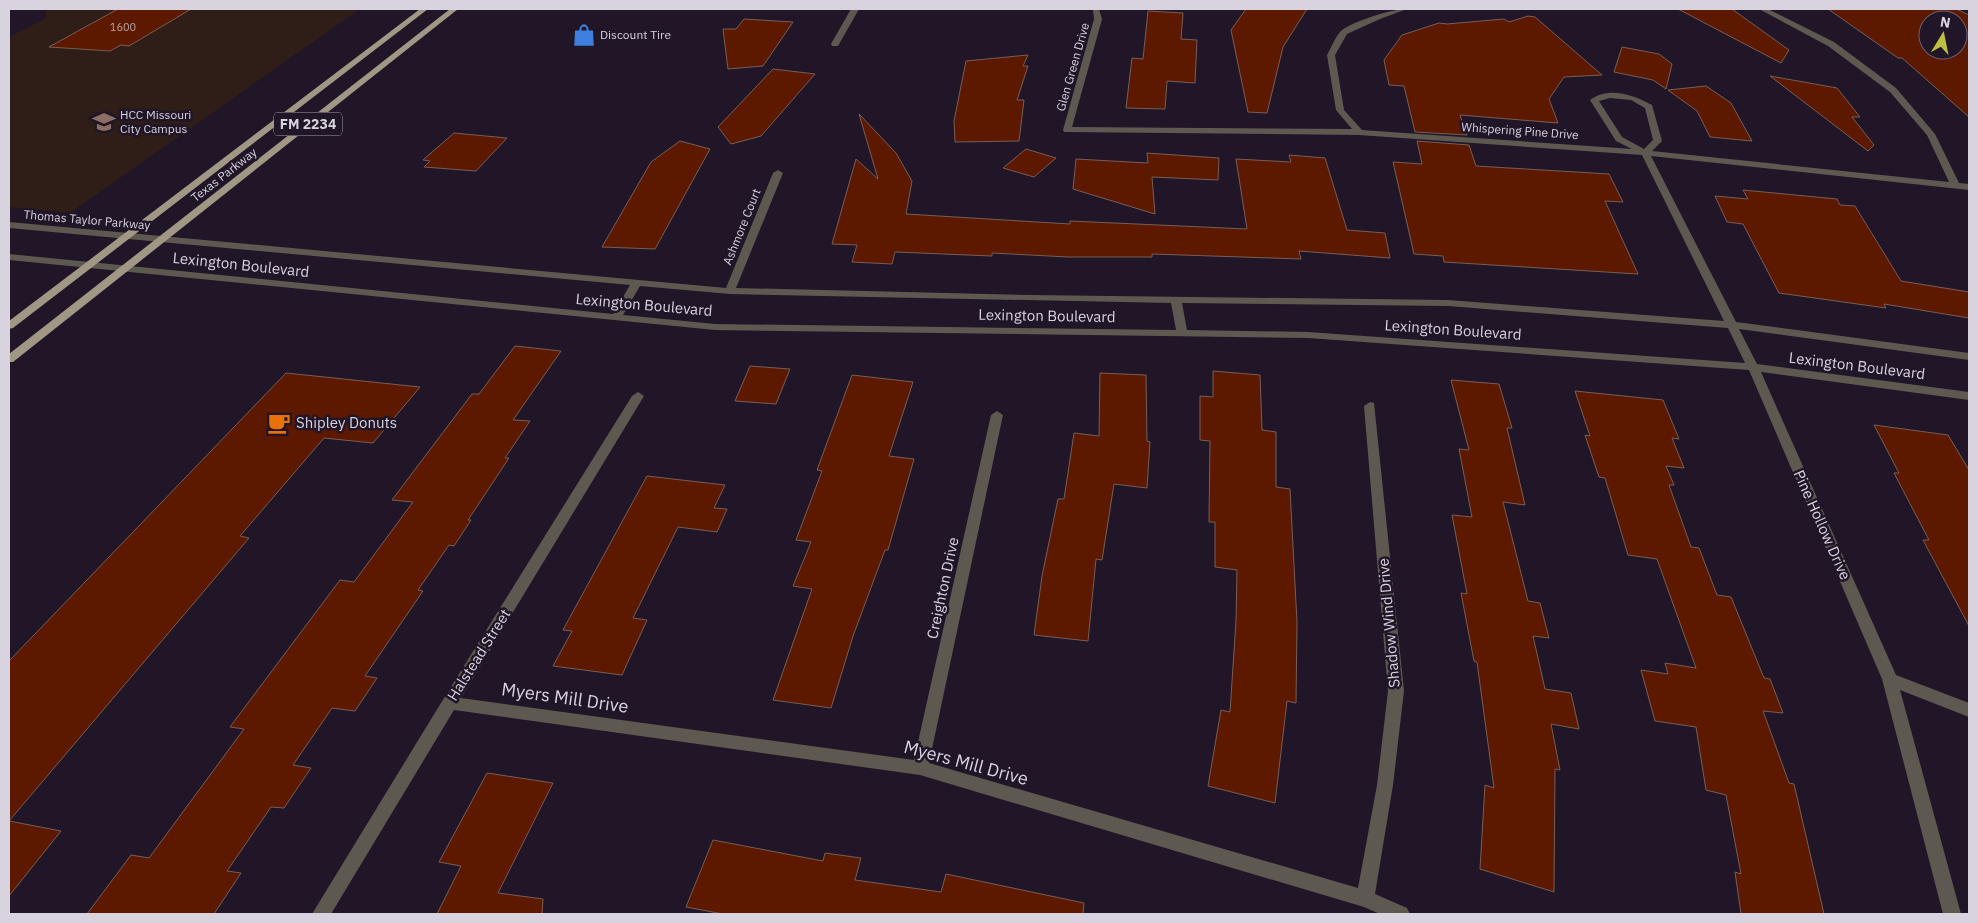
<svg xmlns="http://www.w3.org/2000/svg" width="1978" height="923" viewBox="0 0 1978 923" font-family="'IBM Plex Sans',sans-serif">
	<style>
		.education { fill: #2f1d18 }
		.building { fill: #5c1900; stroke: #785e56; fill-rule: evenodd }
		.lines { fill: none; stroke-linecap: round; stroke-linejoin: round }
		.minor { fill: #5d5950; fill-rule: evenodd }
		.major { fill: #a09884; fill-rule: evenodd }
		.labels { text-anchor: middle; stroke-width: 5; stroke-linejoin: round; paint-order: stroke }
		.far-number-label { font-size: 11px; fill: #baa4a7 }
		.far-poi-label { font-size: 12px; fill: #d9d3df; stroke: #201628; text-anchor: start }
		.far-street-label { font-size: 12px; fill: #d9d3df; stroke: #201628 }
		.shield { fill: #201628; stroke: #a29aa8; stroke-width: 1 }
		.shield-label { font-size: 14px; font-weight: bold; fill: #d9d3df }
		.street-label { font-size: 15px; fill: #d9d3df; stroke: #201628 }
		.poi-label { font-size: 15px; fill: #d9d3df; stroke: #201628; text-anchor: start }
		.near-street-label { font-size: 18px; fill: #d9d3df; stroke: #201628 }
	</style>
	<rect width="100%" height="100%" fill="#201628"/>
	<polygon class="education" points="46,9 360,9 70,213 9,207 9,37 46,18"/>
	<g class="building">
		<polygon points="118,9 191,9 129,46 121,45 110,51 49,47"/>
		<polygon points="1246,9 1307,9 1283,47 1267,113 1248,112 1231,30"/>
		<polygon points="1678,9 1732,9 1789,50 1781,63"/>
		<path d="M1828,9H1956L1969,15V117L1902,58H1898ZM1928,20H1958V50H1928Z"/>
		<polygon points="1148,11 1183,13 1181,39 1197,40 1195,83 1167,81 1165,109 1126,108 1132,58 1143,59"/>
		<polygon points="1528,16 1535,17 1602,75 1564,77 1549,99 1558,123 1460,115 1467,135 1415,132 1404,86 1389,85 1384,60 1402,35 1439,23 1447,24 1504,19 1509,22"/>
		<polygon points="744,19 793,22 763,66 728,69 723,29 736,29"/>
		<polygon points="1622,47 1659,54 1672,64 1666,89 1653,80 1614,72"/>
		<polygon points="1028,55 1023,66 1028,66 1017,100 1024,100 1019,141 955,142 954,121 966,61"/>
		<polygon points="773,69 815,74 761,136 731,144 718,127"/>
		<polygon points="1770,76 1837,88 1860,117 1852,117 1874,145 1868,151"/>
		<polygon points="1706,86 1731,103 1752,141 1710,137 1697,111 1668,90"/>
		<polygon points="859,114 896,153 912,181 906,214 1070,224 1070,221 1247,229 1236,159 1291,162 1289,155 1325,158 1347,230 1385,233 1390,258 1299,251 1301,259 1152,254 1152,257 1068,257 992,253 992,256 895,252 892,264 852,262 857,245 832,244 856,159 878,179"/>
		<polygon points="454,133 507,138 476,171 424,167 430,161 423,160"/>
		<polygon points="680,141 710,149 655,249 602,247 651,162"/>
		<polygon points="1417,141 1469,145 1476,166 1609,174 1623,202 1605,201 1638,274 1444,262 1443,256 1414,254 1393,162 1422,164"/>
		<polygon points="1026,149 1056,158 1034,177 1003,168"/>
		<polygon points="1147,153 1219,158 1218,180 1152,177 1155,214 1073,189 1076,159 1148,163"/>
		<polygon points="1743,190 1837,199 1840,205 1855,206 1901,281 1969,292 1969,318 1884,304 1886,308 1779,293 1743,224 1727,222 1715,196 1748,199"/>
		<polygon points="515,346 561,351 513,420 530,421 505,458 509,458 468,520 471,520 454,546 449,545 418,590 423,591 365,676 377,678 355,711 332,708 293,765 311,768 284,808 271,807 227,871 241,873 214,914 87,914 131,855 149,858 244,729 230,727 340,580 354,582 413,502 392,500 472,394 479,394"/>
		<polygon points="750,366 790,369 776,404 735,401"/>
		<polygon points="1213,371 1260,375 1262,430 1276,432 1276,487 1290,489 1297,622 1296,703 1287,701 1275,803 1208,786 1221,710 1230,712 1236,621 1237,570 1215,567 1215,522 1209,522 1210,441 1200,440 1200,396 1213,397"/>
		<polygon points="286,373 420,387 373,443 324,438 240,536 249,538 9,821 61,831 9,896 9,661"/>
		<polygon points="1100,373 1146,375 1147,441 1150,442 1147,488 1114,484 1102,560 1096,559 1088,641 1034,635 1042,576 1058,499 1064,499 1074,433 1099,436"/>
		<polygon points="852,375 913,382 889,456 914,459 888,550 885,550 853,636 831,708 773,700 812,589 793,586 811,542 796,540 822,471 817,470"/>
		<polygon points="1451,380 1499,384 1512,428 1507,428 1525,505 1503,502 1528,601 1540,603 1549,638 1533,636 1545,689 1571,693 1579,729 1551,724 1560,770 1555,769 1554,892 1480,869 1485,785 1494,788 1477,662 1474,661 1461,593 1467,594 1452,515 1472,517 1459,449 1469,450"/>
		<polygon points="1575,391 1663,400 1679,439 1672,438 1684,468 1666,466 1674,485 1669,485 1691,547 1699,548 1717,595 1731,597 1764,678 1770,679 1783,713 1763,711 1789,783 1794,784 1824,914 1741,914 1735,872 1741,874 1726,795 1706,790 1696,727 1655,721 1641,670 1668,674 1665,663 1696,668 1657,559 1628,555 1605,478 1599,477 1585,435 1590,436"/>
		<polygon points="1874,425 1948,435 1969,470 1969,626 1923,540 1929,540 1894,473 1899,473"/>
		<polygon points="647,476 725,485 714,508 727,509 717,532 678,527 633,618 647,620 622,675 553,666 572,631 563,630"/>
		<polygon points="487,773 553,783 498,893 543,899 542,914 437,914 461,866 439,862"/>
		<polygon points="713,840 823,861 825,853 861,858 855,880 941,892 946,874 1084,903 1083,914 723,914 686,907"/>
	</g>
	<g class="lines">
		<g class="minor">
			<polygon points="851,9 859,9 838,46 832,46 831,44"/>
			<path d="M1093,9H1099L1102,19L1072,127L1352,129L1336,110L1327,55C1331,48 1335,37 1341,31C1353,21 1392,9 1407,9L1380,19L1347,34L1335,55L1344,110L1362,130L1632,149L1616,141L1590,100C1608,86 1634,95 1652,105L1662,141L1652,151L1949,182L1927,135L1890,92L1828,46L1759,9H1768L1834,42L1896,88L1935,134L1959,183L1969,184V190L1651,156L1736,322L1969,353V360L1739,329L1757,364L1969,392V400L1761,372L1896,675L1969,703V717L1900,690L1961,914H1943L1882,679L1749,370L1308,338L715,330L9,260V254L613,314L630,285L9,228V222L726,288L773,173L778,170L783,173L736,288L1030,295L1448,300L1724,321L1642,155L1359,135L1064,132L1063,130L1094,19ZM1610,98L1631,100L1645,108L1653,140L1644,149L1622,137L1599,101ZM640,286L730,294L1171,303L1176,330L715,324L623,315ZM1182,303L1448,306L1728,328L1745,363L1308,332L1187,330Z"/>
			<polygon points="638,392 644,396 461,698 914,760 991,415 997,411 1003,415 929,763 1358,888 1377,785 1388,691 1364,406 1370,402 1374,403 1404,691 1393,785 1375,894 1407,908 1410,914 1380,914 1364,907 920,775 454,710 331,914 312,914 444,698 632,396"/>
		</g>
		<g class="major">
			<polygon points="420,9 428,9 13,328 9,329 9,321"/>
			<polygon points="450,9 458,9 13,362 9,362 9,354"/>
		</g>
	</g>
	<defs>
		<symbol id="shop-bare" viewBox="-9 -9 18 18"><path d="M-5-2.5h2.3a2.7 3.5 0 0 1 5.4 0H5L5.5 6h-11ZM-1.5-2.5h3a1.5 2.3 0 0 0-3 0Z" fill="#3f7fe0" stroke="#201628" stroke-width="2.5" paint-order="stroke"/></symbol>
		<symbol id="university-bare" viewBox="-9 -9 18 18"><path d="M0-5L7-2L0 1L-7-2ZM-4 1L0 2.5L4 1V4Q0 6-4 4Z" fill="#8d6e63" stroke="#201628" stroke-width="2.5" paint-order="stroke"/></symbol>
		<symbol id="cafe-bare" viewBox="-9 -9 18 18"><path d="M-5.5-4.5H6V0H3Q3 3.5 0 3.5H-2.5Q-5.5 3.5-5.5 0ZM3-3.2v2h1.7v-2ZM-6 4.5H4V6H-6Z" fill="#e8710a" stroke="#201628" stroke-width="2.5" paint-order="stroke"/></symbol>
	</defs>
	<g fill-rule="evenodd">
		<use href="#shop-bare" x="568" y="19" width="32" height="32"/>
		<use href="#university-bare" x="88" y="106" width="32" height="32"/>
		<use href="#cafe-bare" x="263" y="407" width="32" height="32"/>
	</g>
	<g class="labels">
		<g class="far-number-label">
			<text x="123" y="31">1600</text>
		</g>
		<g class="far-poi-label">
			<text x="600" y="39">Discount Tire</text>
			<text x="120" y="119">HCC Missouri<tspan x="120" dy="14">City Campus</tspan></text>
		</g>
		<g class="far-street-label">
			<text transform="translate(1073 67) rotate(-74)" y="4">Glen Green Drive</text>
			<text transform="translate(1520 131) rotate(4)" y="4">Whispering Pine Drive</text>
			<text transform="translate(224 175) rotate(-38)" y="4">Texas Parkway</text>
			<text transform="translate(87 220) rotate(5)" y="4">Thomas Taylor Parkway</text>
			<text transform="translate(742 227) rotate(-68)" y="4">Ashmore Court</text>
		</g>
		<rect class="shield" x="274" y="112.5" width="68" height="23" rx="4"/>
		<g class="shield-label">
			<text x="308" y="129">FM 2234</text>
		</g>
		<g class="street-label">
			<text transform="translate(241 265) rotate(6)" y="5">Lexington Boulevard</text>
			<text transform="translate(644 305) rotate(5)" y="5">Lexington Boulevard</text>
			<text transform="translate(1047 316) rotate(1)" y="5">Lexington Boulevard</text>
			<text transform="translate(1453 330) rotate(4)" y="5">Lexington Boulevard</text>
			<text transform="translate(1857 366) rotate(7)" y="5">Lexington Boulevard</text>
			<text transform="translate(1822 525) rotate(66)" y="5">Pine Hollow Drive</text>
			<text transform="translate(943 588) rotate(-78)" y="5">Creighton Drive</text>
			<text transform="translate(1389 623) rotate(-95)" y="5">Shadow Wind Drive</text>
			<text transform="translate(479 655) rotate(-58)" y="5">Halstead Street</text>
		</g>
		<g class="poi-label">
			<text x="296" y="428">Shipley Donuts</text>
		</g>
		<g class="near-street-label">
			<text transform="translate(565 698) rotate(8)" y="6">Myers Mill Drive</text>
			<text transform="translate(966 763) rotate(15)" y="6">Myers Mill Drive</text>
		</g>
	</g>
	<rect width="1978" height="923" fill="none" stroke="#d9d3df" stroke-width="20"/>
	<g transform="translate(1943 35) rotate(10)"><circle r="24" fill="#201628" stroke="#6a6271"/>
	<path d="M0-4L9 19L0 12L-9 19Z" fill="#bebf42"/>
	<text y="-8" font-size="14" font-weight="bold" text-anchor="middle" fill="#d9d3df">N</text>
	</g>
</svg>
